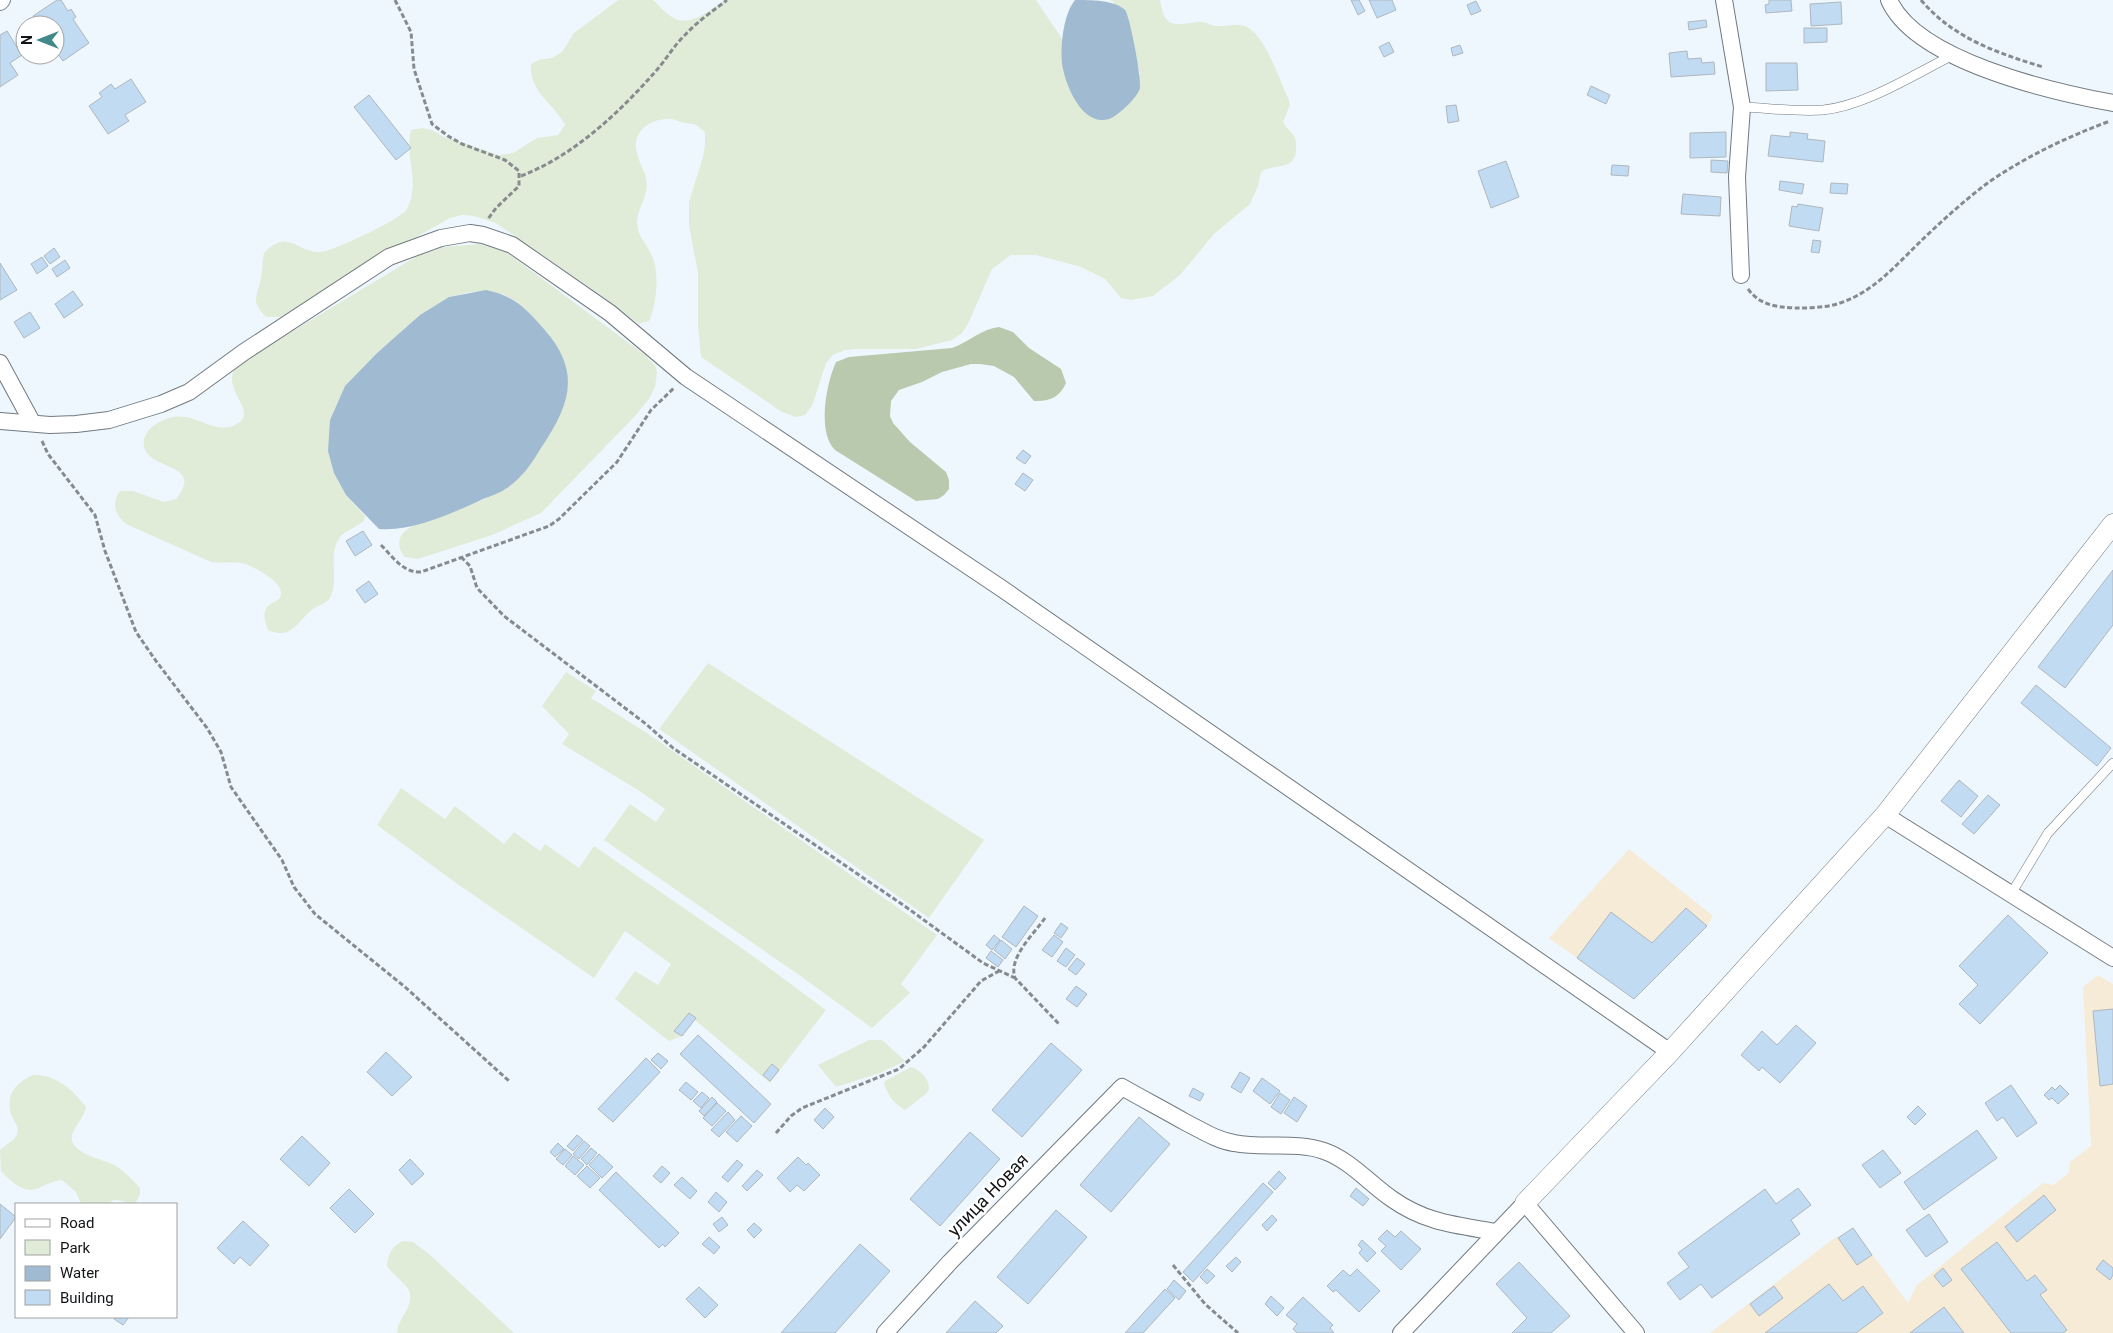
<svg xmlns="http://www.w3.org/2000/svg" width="2113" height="1333" viewBox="0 0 2113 1333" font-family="Roboto,sans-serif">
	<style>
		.industrial { fill: #f6ebd6 }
		.green { fill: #e0ecd7 }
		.forest { fill: #b9c9ad }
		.water { fill: #a0bad1 }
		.building { fill: #c0dbf2; stroke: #afb7be }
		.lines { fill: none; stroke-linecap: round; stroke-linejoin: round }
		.service-casing { stroke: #727a80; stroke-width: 10 }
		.minor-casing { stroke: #727a80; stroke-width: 18 }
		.tertiary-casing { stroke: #727a80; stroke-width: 21 }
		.path { stroke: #858b8f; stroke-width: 3; stroke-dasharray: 5 2.5; stroke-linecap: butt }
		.service { stroke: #fff; stroke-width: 9 }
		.minor { stroke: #fff; stroke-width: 16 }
		.tertiary { stroke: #fff; stroke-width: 20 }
		.labels { text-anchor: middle; stroke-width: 5; stroke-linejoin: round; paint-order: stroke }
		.street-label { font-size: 18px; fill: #121517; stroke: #fff }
	</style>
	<rect width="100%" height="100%" fill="#eff7fe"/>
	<g class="industrial">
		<polygon points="1629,849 1713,916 1707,926 1634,999 1549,938"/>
		<polygon points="2098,975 2113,984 2113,1333 1710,1333 1837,1236 1839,1238 1853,1228 1908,1303 1917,1285 2043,1183 2053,1185 2069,1173 2070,1162 2091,1146 2083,987"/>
	</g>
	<g class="green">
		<path d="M618,0H653C658,4 662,10 668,14C687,31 708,11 725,0H1036L1063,40V69L1078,105L1140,74L1136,57L1113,1L1109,0H1160C1165,29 1173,25 1198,22C1204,21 1210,25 1216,26C1228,27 1240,21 1250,29C1268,42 1279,80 1289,100L1290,105L1283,122C1286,128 1292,132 1295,138C1296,141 1296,146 1296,149C1296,172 1272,163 1261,172L1258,186L1250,204L1214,234L1180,275L1153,296L1131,300L1121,298L1105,279L1081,267L1036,255H1011L992,269L968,324L962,333L952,340L916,349H856L845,350L833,355L826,363L812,406L805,415L796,417L782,412L701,357L698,325V273L689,226V202L703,157L705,145V132C702,130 699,127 696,125C693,123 689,124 685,123C680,122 675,119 670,119C655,118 638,127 636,142C634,158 647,170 647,186C646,199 637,210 637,223C637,235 646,243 651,254C660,270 657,304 649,321L639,324L605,298L496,223L474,216L462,215L450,218L330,286L281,317H266C249,300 258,297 261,277C263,269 262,261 264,253C291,225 298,258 326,251C340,247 400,220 407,209C421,181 404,158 411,130L422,128L432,130L442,136L499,155L513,153L537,138L558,135L565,125C553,102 529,93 531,64L541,59L552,58L562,52L574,33Z"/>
		<path d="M479,244L506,252L645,355L656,367L657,373L655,387L649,399L636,415L541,513L492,535L418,559L405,557C400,552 397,543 401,536C410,521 445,516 460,509C476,503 491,496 506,489L550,335L516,301L503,294L470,292L449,297L420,315L377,353L345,386L330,420L346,495L365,516L364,521C358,526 347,530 341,536C327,552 339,578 331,596C327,604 319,605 313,609C298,620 292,641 268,630C265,622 261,612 269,605C272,602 276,602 279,599C290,585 256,568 245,564C236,560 222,564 211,562L126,524C115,514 111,504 120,491H133L164,502L176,499C208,459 138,473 144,439C146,432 151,427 156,424C191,401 210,439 237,424C261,410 214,386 240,363L417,256L445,247Z"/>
		<polygon points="708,663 984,840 929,918 659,729"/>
		<polygon points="566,672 596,691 591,698 647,733 937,935 901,984 910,993 872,1028 799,975 604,840 630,804 656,822 665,809 638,790 562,744 569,734 542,706"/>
		<polygon points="401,788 445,819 455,806 504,844 514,832 540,851 545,844 579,868 594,846 746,951 826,1010 770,1083 695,1020 682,1036 669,1041 615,999 635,971 658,985 671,964 625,931 594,978 456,883 377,825"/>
		<polygon points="869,1040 882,1040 905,1061 880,1073 836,1087 818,1065"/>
		<path d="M911,1067C920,1070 929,1078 929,1089L926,1094L905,1110C895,1105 886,1093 884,1083L885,1081Z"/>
		<path d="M33,1075C56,1074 73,1090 86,1107C84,1118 75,1125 72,1135C68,1152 100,1159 110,1163C120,1167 132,1179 140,1188V1194L135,1204C126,1204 121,1199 113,1200L109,1204H81L76,1192L62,1180C53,1181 47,1184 39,1188C23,1195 11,1181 1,1171L0,1150C5,1145 15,1141 17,1134C19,1128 16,1124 13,1119C4,1098 13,1084 33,1075Z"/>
		<path d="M403,1241L413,1242L429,1254L514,1333H397C397,1318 417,1304 408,1289C402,1280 393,1275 387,1266C387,1255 393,1245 403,1241Z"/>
	</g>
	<path class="forest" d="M999,327L1013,332L1029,348L1061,369L1066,383C1060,397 1049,402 1034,401L1014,377L994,366L980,364H971L942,372L922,382L899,390L891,401L890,416L893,423L910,442L946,472L949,480V489L944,495L938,499L916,501L835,450C817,432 826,384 836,362L849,357L952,348C969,342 981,329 999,327Z"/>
	<g class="water">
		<path d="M1075,0C1091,0 1115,0 1125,10C1130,16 1142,80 1140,88C1138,97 1118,116 1109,119C1083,127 1067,88 1063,69C1059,51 1063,14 1075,0Z"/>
		<path d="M486,290C515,296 525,308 544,329C582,372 570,405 541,448C532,463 522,478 507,488C500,493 491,496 483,499C453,513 411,532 379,529L346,495L334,473L328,451L330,420L345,386L377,353L420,315L449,297Z"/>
	</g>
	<g class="building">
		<polygon points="57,0 61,0 68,11 71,9 76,17 73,19 89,43 63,61 55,50 55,25 39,25 33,16"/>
		<polygon points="1351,0 1359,0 1365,11 1358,15"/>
		<polygon points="1369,0 1392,0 1396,10 1377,18"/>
		<polygon points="1769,0 1791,0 1792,11 1766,13 1765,5 1769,4"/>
		<polygon points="1476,1 1481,11 1471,15 1467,5"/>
		<polygon points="1841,2 1842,24 1811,26 1810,4"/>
		<polygon points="1706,20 1707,27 1689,30 1688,22"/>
		<polygon points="1804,28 1827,28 1827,42 1804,43"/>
		<polygon points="7,31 22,55 10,63 18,75 0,87 0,35"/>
		<polygon points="1389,42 1394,52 1384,57 1379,47"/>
		<polygon points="1460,45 1463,53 1453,56 1451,48"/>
		<polygon points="1687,51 1688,59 1701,58 1702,63 1714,62 1715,74 1671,77 1669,53"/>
		<polygon points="1766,63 1797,63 1798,90 1766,91"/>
		<polygon points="131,79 146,102 125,115 129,121 108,134 89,106 102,97 99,93 111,84 115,89"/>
		<polygon points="1591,86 1610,95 1606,104 1587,95"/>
		<polygon points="369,95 411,148 396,160 354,107"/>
		<polygon points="1456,105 1459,121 1448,123 1446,106"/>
		<polygon points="1726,132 1726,157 1690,158 1690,133"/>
		<polygon points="1790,132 1808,134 1807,139 1825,141 1823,162 1768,156 1771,135 1790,137"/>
		<polygon points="1711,160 1728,161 1727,173 1711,172"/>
		<polygon points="1506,161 1519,197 1491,208 1478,171"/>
		<polygon points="1612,165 1629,166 1628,176 1611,175"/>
		<polygon points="1780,181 1804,184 1802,194 1779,190"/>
		<polygon points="1831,183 1848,184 1847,194 1830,193"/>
		<polygon points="1683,194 1721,197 1720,216 1681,214"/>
		<polygon points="1798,204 1823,208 1819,231 1789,226 1792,206 1797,207"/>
		<polygon points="1813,240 1821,241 1819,253 1811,252"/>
		<polygon points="54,248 60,257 50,264 44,256"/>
		<polygon points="42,257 48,266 37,274 31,264"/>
		<polygon points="65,260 70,268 57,277 52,269"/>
		<polygon points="0,263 17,290 0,300"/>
		<polygon points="73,291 83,305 64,318 55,304"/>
		<polygon points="30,312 40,328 24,338 14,322"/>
		<polygon points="1023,450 1031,456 1025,464 1016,458"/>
		<polygon points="1023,473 1033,480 1025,491 1015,484"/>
		<polygon points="363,531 372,545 355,556 346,541"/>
		<polygon points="2113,570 2113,625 2065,688 2038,667"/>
		<polygon points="369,581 378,594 365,603 356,590"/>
		<polygon points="2036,685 2111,748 2097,766 2021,703"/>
		<polygon points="1959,780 1978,796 1961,817 1941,801"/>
		<polygon points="1988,795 2000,805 1974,834 1962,824"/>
		<polygon points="1024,906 1038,916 1016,947 1002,937"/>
		<polygon points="1686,908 1707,926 1634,999 1577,958 1611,912 1652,943"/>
		<polygon points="2008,915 2048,953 1980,1024 1959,1004 1978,985 1959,966"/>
		<polygon points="1061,923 1068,928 1061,938 1054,933"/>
		<polygon points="994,935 1000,940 992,950 986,945"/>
		<polygon points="1054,935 1063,942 1052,957 1042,950"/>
		<polygon points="1001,940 1012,949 1005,959 994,950"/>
		<polygon points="1066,948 1075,955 1066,967 1057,961"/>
		<polygon points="991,951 1003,960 998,967 986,958"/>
		<polygon points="1077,958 1085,964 1076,975 1068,969"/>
		<polygon points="1076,986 1087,994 1077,1007 1066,999"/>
		<polygon points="2113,1009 2113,1084 2100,1086 2093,1011"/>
		<polygon points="689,1013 696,1018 682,1036 674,1031"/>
		<polygon points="1796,1025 1816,1043 1780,1083 1762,1067 1759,1071 1741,1055 1762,1031 1777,1045"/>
		<polygon points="698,1035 771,1104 754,1123 680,1054"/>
		<polygon points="1051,1043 1082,1070 1022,1137 992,1110"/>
		<polygon points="386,1052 412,1077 392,1096 367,1072"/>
		<polygon points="658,1053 668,1061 661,1069 651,1060"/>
		<polygon points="646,1058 660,1072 613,1122 598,1109"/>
		<polygon points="772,1064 779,1070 770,1081 763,1075"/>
		<polygon points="1240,1072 1250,1078 1241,1093 1231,1087"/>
		<polygon points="1262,1078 1280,1091 1270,1104 1253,1091"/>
		<polygon points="686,1082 698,1092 691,1100 679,1090"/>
		<polygon points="2011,1085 2037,1123 2017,1137 2003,1117 1997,1121 1985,1103"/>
		<polygon points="2060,1085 2069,1094 2058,1104 2052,1098 2049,1100 2044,1095 2052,1087 2055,1090"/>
		<polygon points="1193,1088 1204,1094 1200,1101 1189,1096"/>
		<polygon points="702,1092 709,1098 701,1108 693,1101"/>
		<polygon points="1280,1093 1290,1100 1281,1114 1271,1107"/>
		<polygon points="712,1097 717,1102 704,1116 699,1111"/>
		<polygon points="1294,1097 1307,1106 1297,1122 1284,1113"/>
		<polygon points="717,1103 726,1111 712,1126 703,1118"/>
		<polygon points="1918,1106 1926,1114 1915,1125 1907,1117"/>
		<polygon points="825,1108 834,1117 823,1129 814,1120"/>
		<polygon points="728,1112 735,1120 719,1137 711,1130"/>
		<polygon points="741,1116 752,1126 737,1142 726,1132"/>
		<polygon points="1139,1117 1170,1144 1111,1212 1080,1185"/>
		<polygon points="1977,1130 1997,1158 1924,1210 1904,1182"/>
		<polygon points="970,1132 1000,1159 940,1226 910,1199"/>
		<polygon points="577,1135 583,1140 573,1151 567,1146"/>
		<polygon points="302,1136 330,1163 309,1186 280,1159"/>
		<polygon points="584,1141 590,1146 579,1159 573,1154"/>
		<polygon points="558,1143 564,1149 555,1157 550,1152"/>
		<polygon points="591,1148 597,1153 587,1165 581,1159"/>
		<polygon points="565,1149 572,1155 563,1165 556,1159"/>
		<polygon points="1883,1150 1901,1173 1880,1188 1862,1165"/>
		<polygon points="599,1154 613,1167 602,1178 589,1165"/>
		<polygon points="573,1156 584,1165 575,1175 565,1166"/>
		<polygon points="798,1157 806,1165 808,1163 820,1175 804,1191 797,1185 790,1192 777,1178"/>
		<polygon points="410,1159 424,1174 412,1185 399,1170"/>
		<polygon points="737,1160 743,1165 728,1182 722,1177"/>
		<polygon points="587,1166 600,1178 590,1188 577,1176"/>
		<polygon points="662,1166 670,1173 661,1183 653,1176"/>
		<polygon points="757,1170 763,1175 747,1191 742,1186"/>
		<polygon points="1279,1171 1286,1178 1275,1190 1268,1183"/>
		<polygon points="616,1172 679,1233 665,1247 663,1244 659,1248 599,1190"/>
		<polygon points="682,1177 697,1191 690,1199 674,1185"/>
		<polygon points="1263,1183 1273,1192 1193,1282 1183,1272"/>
		<polygon points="1356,1188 1369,1199 1363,1206 1350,1196"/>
		<polygon points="1798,1188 1811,1205 1791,1220 1800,1234 1712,1298 1701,1284 1680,1300 1667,1283 1689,1267 1678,1253 1765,1189 1776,1204"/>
		<polygon points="349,1189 374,1214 355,1233 330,1208"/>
		<polygon points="716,1192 727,1202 719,1212 708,1202"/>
		<polygon points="2044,1195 2056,1210 2017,1242 2005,1227"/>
		<polygon points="0,1204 16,1217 0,1239"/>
		<polygon points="1056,1210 1087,1237 1028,1304 997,1277"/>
		<polygon points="1929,1214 1948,1242 1926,1257 1906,1230"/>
		<polygon points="1272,1215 1277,1220 1267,1231 1262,1225"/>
		<polygon points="722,1217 728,1225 719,1232 713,1224"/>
		<polygon points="243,1221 269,1245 250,1266 240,1257 234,1264 217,1248"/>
		<polygon points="754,1223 762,1230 754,1238 747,1230"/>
		<polygon points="1853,1228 1872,1255 1857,1265 1838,1238"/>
		<polygon points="1387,1230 1395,1237 1401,1231 1421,1249 1401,1270 1381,1251 1386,1246 1378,1239"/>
		<polygon points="709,1237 720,1247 714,1254 702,1244"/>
		<polygon points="1362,1240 1376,1253 1367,1262 1359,1253 1362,1249 1358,1245"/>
		<polygon points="1997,1242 2027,1281 2035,1275 2047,1290 2040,1295 2067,1330 2063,1333 2011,1333 1961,1269"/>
		<polygon points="860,1244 890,1271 835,1333 781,1333"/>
		<polygon points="1236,1257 1241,1262 1232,1272 1226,1266"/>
		<polygon points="2103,1260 2113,1268 2113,1275 2110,1280 2096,1269"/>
		<polygon points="1519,1262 1570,1316 1551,1333 1512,1333 1527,1318 1496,1284"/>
		<polygon points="1943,1268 1952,1280 1943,1287 1934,1276"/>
		<polygon points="1207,1269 1215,1276 1207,1284 1200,1277"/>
		<polygon points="1357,1269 1380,1291 1359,1312 1336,1290 1333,1292 1327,1286 1343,1270 1350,1276"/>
		<polygon points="1174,1280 1186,1291 1179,1300 1167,1289"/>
		<polygon points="1829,1284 1843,1301 1863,1286 1883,1313 1856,1333 1765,1333"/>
		<polygon points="1774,1286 1783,1298 1759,1316 1750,1304"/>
		<polygon points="699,1287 718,1305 705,1318 686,1299"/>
		<polygon points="1165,1289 1175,1298 1143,1333 1125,1333"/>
		<polygon points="1271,1296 1284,1308 1277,1316 1265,1304"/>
		<polygon points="1303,1297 1333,1325 1330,1328 1334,1333 1297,1333 1293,1329 1297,1324 1286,1315"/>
		<polygon points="975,1301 1003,1326 996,1333 946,1333"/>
		<polygon points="1944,1307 1964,1333 1910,1333"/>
		<polygon points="115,1317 129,1317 123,1325 114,1319"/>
	</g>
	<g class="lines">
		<defs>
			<g id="service">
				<path d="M1742,107C1769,108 1796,112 1823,110C1865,106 1915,74 1953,55"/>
				<polyline points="2011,894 2048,833 2113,763"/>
			</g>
			<g id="minor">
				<polyline points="1724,0 1742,107 1737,177 1741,275"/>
				<path d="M1889,0C1916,61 2053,92 2113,103"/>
				<polyline points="0,2 2,0"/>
				<polyline points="0,363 32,422"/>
				<polyline points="0,421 50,425 76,424 109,420 161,404 189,392 244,352 389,257 441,238 470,233 483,235 512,245 610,313 686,377 1001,588 1670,1052"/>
				<polyline points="1885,815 2113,958"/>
				<path d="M885,1333L950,1262L1122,1087C1143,1099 1164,1110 1185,1122C1201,1130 1216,1140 1234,1143C1263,1149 1296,1141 1324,1151C1350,1160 1370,1184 1392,1199C1426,1223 1456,1225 1496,1232"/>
				<polyline points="1401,1333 1525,1203 1636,1333"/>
			</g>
			<polyline id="tertiary" points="1525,1203 1670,1052 1885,815 2113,524"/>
		</defs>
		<use href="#service" class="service-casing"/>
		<use href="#minor" class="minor-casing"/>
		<use href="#tertiary" class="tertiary-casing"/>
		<g class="path">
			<polyline points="395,0 411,32 414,69 432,124 448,136 462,144 505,160 519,171 519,186 496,208 488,219"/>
			<path d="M1921,0C1953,38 1997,53 2043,67"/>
			<path d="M521,176C573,156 618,114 655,72C666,60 674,45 686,34C698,21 713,11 727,0"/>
			<path d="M1748,289C1760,305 1775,307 1795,308C1809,308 1825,308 1840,303C1874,292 1898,263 1923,239C1944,219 1966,199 1989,182C2027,156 2067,137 2110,121"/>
			<polyline points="42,441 48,454 95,515 105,551 136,632 156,661 207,728 221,752 231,787 282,860 294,887 315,914 405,987 509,1081"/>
			<path d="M381,545C393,557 403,573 421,572L549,526L559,519L617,462L651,410L674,388"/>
			<polyline points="461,557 470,566 477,588 504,616 646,724 673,748 906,907 983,963 1015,978"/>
			<path d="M1045,918C1033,935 1008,958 1015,978L1059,1024"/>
			<polyline points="776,1133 791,1116 802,1108 899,1069 924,1047 981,981 999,971"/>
			<polyline points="1173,1265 1205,1304 1238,1333"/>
		</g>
		<use href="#service" class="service"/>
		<use href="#minor" class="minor"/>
		<use href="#tertiary" class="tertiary"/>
	</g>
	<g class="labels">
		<g class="street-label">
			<text transform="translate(988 1195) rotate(-46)" y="6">улица Новая</text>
		</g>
	</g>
	<rect x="15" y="1203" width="162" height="115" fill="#ffffff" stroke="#a0a1a2"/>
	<rect x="25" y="1219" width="25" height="8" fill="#ffffff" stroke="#a0a1a2"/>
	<text x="60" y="1228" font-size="15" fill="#121517">Road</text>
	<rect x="25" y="1240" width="25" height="15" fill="#e0ecd7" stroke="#a0a1a2"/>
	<text x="60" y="1253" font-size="15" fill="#121517">Park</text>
	<rect x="25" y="1266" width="25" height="15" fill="#a0bad1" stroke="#a0a1a2"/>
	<text x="60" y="1278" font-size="15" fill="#121517">Water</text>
	<rect x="25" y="1290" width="25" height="15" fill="#c0dbf2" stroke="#a0a1a2"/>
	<text x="60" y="1303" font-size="15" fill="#121517">Building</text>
	<g transform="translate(40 40) rotate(270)"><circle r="24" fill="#ffffff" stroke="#a0a1a2"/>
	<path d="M0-4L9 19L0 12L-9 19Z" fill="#41898a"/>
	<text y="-8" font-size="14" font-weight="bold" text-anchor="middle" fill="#121517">N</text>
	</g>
</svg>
